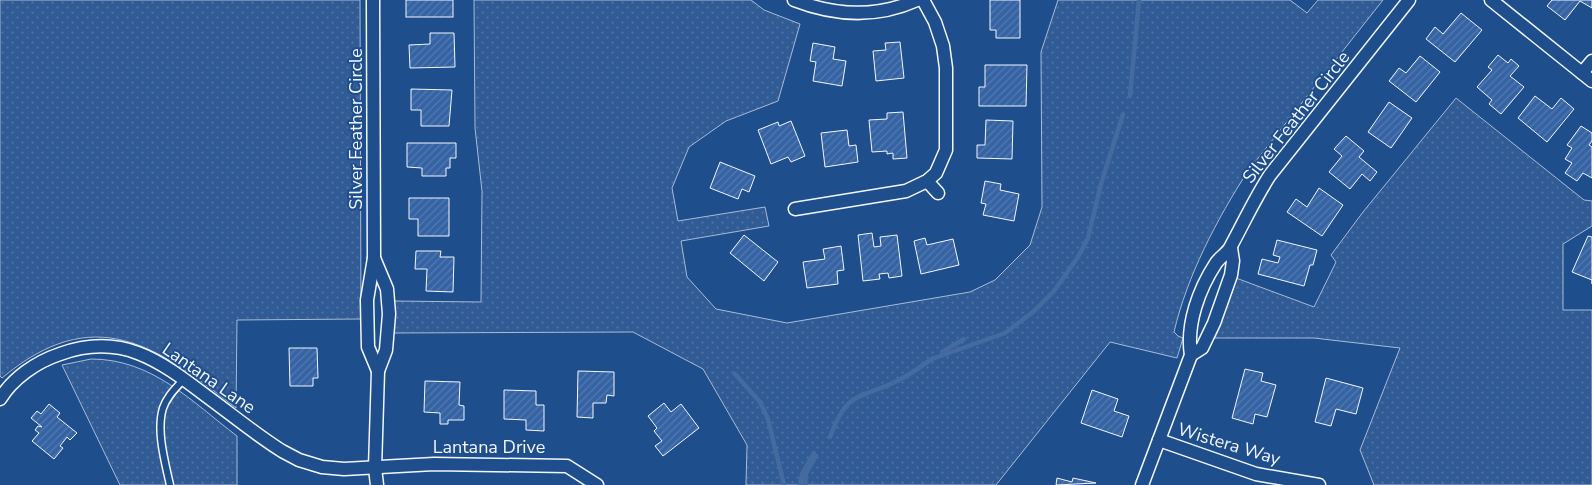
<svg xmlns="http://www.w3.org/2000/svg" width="1592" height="485" viewBox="0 0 1592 485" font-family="'Nunito Sans',sans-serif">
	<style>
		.grass { fill: url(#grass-dots); stroke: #a8bbd7 }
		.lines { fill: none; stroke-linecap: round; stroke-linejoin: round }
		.stream { stroke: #446ba0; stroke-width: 4.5 }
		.building { fill: url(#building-hatch); stroke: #f2f6ff }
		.service-casing { stroke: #f2f6ff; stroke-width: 9 }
		.minor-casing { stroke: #f2f6ff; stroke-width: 15 }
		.service { stroke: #1f4e8c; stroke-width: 6 }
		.minor { stroke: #1f4e8c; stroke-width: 12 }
		.labels { text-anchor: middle; stroke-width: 4; stroke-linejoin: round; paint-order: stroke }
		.street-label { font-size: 18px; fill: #f2f6ff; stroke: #1f4e8c }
	</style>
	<defs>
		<pattern id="grass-dots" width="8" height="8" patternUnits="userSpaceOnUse" patternTransform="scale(1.25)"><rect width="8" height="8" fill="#305b95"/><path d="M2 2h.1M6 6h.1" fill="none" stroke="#4e73a5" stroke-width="1.8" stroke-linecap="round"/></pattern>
		<pattern id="building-hatch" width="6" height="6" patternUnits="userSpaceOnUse" patternTransform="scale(1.25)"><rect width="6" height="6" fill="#3563a3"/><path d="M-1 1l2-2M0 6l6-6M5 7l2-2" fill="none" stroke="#537ab1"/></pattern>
	</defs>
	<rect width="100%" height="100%" fill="#1f4e8c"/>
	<g class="grass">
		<path d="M0,0H360L361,319L237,320L236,408C156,345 94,301 2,378L0,376Z"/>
		<path d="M474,0H751L764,10L800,24L778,101L726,121L689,147L672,188L678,221L765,207L769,226L681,241L687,277L716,309L787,323L970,292L995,280L1030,245L1042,207L1041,52L1058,0H1290L1307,13L1318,0H1383L1248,171C1217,219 1187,276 1174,332L1178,336L1183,338L1177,358L1110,342L996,485H746L747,445L703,369L633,332L393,333V301L481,302L482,191L475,128Z"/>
		<polygon points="1456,98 1584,200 1592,201 1592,226 1563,244 1563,310 1592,310 1592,485 1374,485 1360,450 1400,348 1314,338 1211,338 1236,278 1314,307 1336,262 1331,255 1363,212"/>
		<path d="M91,359C152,359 191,401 237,436V485H120L62,365Z"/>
	</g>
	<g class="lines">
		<g class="stream">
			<polyline points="1130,96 1139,0"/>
			<polyline points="942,352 964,339"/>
			<polyline points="932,359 1005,333 1033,312 1054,291 1078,257 1088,238 1101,184 1123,114"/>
			<polyline points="735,374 760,402 768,419 784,485"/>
			<path d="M830,437C847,390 858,400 897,381C910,375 922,366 933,358"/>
			<polyline points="800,485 802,474 814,453"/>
			<polyline points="805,485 806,473 816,456"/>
		</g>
	</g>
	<g class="building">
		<rect x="406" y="0" width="47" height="17"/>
		<polygon points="990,0 1020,0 1020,38 996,38 996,30 990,30"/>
		<polygon points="1552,0 1592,0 1592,8 1580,1 1565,20 1547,6"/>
		<polygon points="1461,13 1482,30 1455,62 1426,39 1435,27 1443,34"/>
		<polygon points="430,33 454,33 455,67 410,68 409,45 430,44"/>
		<polygon points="900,42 904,78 876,81 873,51 886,50 885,43"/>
		<polygon points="813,43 835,47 833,59 846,61 842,86 813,81 816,62 810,61"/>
		<polygon points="1498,55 1508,63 1511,59 1519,66 1510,76 1524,87 1501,114 1489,104 1492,100 1477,87 1492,70 1488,67"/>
		<polygon points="1420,56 1440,72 1416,102 1389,81 1399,68 1406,73"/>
		<polygon points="985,65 1027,65 1026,106 979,106 979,87 985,87"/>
		<polygon points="411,89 452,90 449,126 421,126 421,110 411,110"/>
		<polygon points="1535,96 1552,109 1561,98 1574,109 1547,142 1518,118"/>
		<polygon points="1389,102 1412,118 1391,148 1368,132"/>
		<polygon points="903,112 907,158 893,159 893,153 887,154 887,151 872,152 869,120 887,119 887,113"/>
		<polygon points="986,120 1013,121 1012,159 977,158 977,145 985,145"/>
		<polygon points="791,121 805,156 791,162 788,157 771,164 758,130 778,122 779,126"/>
		<polygon points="1581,126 1592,133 1592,141 1589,145 1592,147 1592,178 1583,173 1577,181 1565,173 1572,163 1565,159 1572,148 1567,145"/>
		<polygon points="847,130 849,146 856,145 858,162 825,167 821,133"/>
		<polygon points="1346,136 1364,151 1359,157 1377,172 1370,181 1362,174 1350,189 1329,172 1342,156 1334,149"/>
		<polygon points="407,143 456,143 456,158 450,158 450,168 446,168 446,176 422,176 422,168 407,167"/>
		<polygon points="720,162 755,176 749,192 742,189 738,199 710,188"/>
		<polygon points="985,181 1001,184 1000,190 1019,194 1014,221 983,215 986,204 981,203"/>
		<polygon points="1319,188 1343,205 1322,236 1287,212 1296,199 1307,207"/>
		<polygon points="409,198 449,198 449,236 418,236 418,219 409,219"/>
		<polygon points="872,233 874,247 881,246 880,237 897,235 902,276 889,278 888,273 879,274 880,279 863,281 858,235"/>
		<polygon points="744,235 778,262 764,281 730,253"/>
		<polygon points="1588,236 1592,237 1592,284 1592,280 1572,272"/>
		<polygon points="925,238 927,245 953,239 959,265 921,274 914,241"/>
		<polygon points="1277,240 1317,250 1313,265 1310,265 1304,286 1258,274 1262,259 1278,263 1280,257 1273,255"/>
		<polygon points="841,246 844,270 837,271 838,284 807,288 803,262 825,259 823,249"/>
		<polygon points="416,251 441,251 440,257 454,257 453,292 426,291 427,269 415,269"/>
		<polygon points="289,348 317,348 318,378 313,378 313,386 290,386"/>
		<polygon points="1245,369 1263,373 1261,381 1276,385 1267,417 1255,414 1253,424 1232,418"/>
		<polygon points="578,371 614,372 614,396 607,395 606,403 593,403 593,418 577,417"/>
		<polygon points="1326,378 1363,388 1356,414 1336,409 1331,426 1315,422"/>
		<polygon points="425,381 460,382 459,405 464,406 464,420 448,420 448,424 440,424 440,413 424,412"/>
		<polygon points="504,390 536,391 536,405 544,405 544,431 526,430 526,420 504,419"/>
		<polygon points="1092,390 1118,399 1114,411 1129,416 1122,437 1081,423"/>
		<polygon points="664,403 671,412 681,404 699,428 663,456 655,446 662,441 654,431 657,428 648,416"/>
		<polygon points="49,404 60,413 57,417 77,433 70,440 67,437 60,446 63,448 54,459 32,441 39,433 35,430 38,426 42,427 31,418 37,411 41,414"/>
		<polygon points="1057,478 1072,482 1073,478 1096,483 1056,485"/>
	</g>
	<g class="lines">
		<defs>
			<path id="service" d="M170,485C165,462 156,431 163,408C167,396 176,388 184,379"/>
			<g id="minor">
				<polyline points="373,0 374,258 367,300 368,347 378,371"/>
				<path d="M794,0C835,16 877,18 917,0"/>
				<polyline points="1491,0 1592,81"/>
				<polyline points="1582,73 1592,61"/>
				<polyline points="927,181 938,193"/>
				<polyline points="795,209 906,191 927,181 936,173 946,150 946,68 943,46 935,22 923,0"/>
				<polyline points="374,258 387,289 389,314 386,350 378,371 375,468 377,485"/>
				<polyline points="1191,355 1202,348 1214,323 1231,275 1233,261 1231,248"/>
				<path d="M0,399C13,378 36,362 60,354C121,332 159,360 205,395C231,414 255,434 282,451L299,460L322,467L344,469L434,464L567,466L597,485"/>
				<polyline points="1159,440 1256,474 1319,485"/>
				<path d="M1142,485L1191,355C1186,324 1199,289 1216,263C1220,257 1228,253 1231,246C1244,222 1255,198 1270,175L1409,0"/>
			</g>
		</defs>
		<use href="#service" class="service-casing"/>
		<use href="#minor" class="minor-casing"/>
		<use href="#service" class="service"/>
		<use href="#minor" class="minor"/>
	</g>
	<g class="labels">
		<g class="street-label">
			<text transform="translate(1296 117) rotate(-52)" y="6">Silver Feather Circle</text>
			<text transform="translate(356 129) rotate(-90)" y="6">Silver Feather Circle</text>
			<text transform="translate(209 378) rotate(35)" y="6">Lantana Lane</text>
			<text transform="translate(1229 444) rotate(17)" y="6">Wistera Way</text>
			<text x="489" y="453">Lantana Drive</text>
		</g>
	</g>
</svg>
